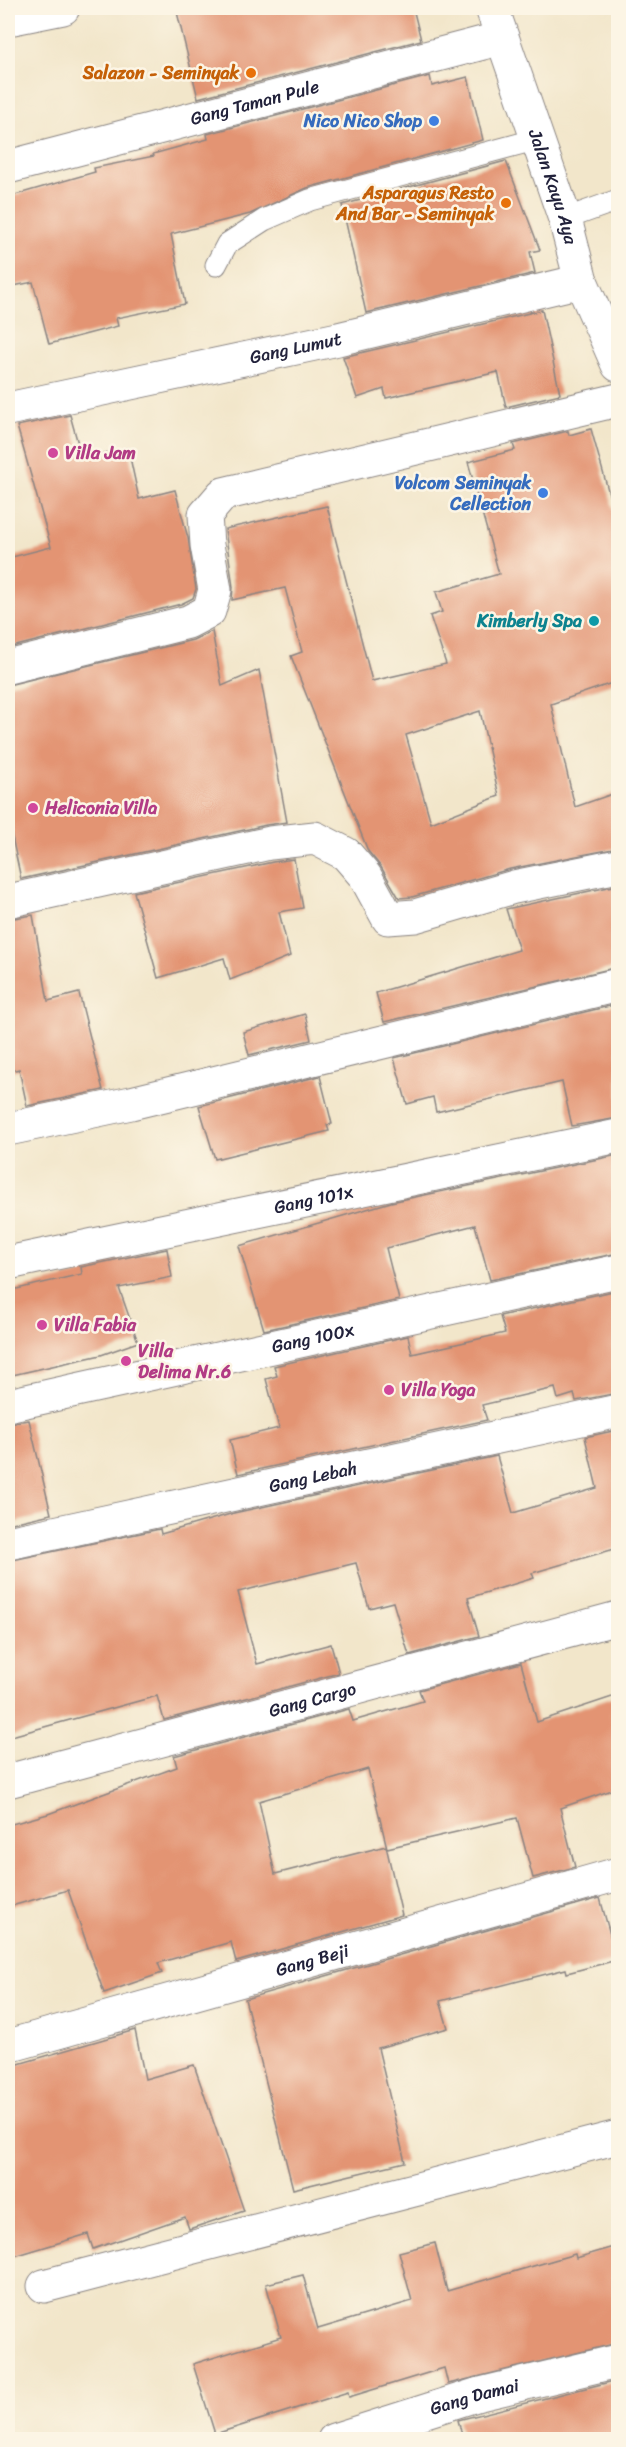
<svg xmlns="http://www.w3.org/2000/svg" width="626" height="2447" viewBox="0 0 626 2447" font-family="Sriracha,sans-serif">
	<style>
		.building { fill: #e39473; fill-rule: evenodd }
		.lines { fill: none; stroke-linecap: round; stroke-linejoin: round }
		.service-casing { stroke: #8a8482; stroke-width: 23 }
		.minor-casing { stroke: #8a8482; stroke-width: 35 }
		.secondary-casing { stroke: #8a8482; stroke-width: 35 }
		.service { stroke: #fff; stroke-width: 21 }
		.minor { stroke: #fff; stroke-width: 33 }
		.secondary { stroke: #fff; stroke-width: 33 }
		.food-dot { fill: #e8710a; stroke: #fcf5e5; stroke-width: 2 }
		.shop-dot { fill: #3f7fe0; stroke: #fcf5e5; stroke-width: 2 }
		.hotel-dot { fill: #d1479c; stroke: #fcf5e5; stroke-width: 2 }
		.culture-dot { fill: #0f9aa8; stroke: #fcf5e5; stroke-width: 2 }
		.labels { text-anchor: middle; stroke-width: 5; stroke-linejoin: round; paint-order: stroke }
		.food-label { font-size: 18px; font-weight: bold; fill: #c56008; stroke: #fcf5e5; text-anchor: end }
		.street-label { font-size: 18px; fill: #22223b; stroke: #fcf5e5 }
		.shop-label { font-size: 18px; font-weight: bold; fill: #366cbe; stroke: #fcf5e5; text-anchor: end }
		.hotel-label { font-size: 18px; font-weight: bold; fill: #b23c85; stroke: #fcf5e5; text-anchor: start }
		.culture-label { font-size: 18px; font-weight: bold; fill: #0d838f; stroke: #fcf5e5; text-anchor: end }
	</style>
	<rect width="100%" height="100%" fill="#fcf5e5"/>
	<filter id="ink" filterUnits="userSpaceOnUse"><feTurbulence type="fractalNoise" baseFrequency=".0167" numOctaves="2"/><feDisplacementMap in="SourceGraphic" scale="12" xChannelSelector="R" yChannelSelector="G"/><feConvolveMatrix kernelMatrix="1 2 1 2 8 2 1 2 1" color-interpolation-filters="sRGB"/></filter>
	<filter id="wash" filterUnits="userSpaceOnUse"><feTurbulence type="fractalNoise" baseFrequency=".008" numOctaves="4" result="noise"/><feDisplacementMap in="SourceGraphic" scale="24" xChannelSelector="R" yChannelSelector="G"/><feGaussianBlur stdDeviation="1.35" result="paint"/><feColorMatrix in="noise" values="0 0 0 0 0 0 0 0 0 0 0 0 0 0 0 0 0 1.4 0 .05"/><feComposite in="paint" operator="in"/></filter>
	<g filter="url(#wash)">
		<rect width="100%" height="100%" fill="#f2e6ca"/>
		<g id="blocks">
			<g class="building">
				<polygon points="176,8 413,8 421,40 198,98"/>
				<polygon points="430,76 432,86 468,77 483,140 307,188 250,214 171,234 185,304 116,318 118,326 49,344 33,282 8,287 8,197 95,172 94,168 154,156 153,154 208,139 207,134"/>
				<polygon points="506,161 540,250 530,252 535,273 366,313 342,205"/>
				<polygon points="542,310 560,394 506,407 498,372 386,398 384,389 357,398 343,357"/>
				<polygon points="70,415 82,458 128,448 139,499 175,490 188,538 196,589 193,598 181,604 8,648 8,558 51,547 17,426"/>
				<path d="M591,429L618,526V681L551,704L575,807L618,792V848L510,869L412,897L399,898L381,867L368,851L291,656L302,652L285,588L232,600L233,587L225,529L327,506L372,681L446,664L430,616L442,612L436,592L499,574L468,462L515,450L513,444L568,431L569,435ZM480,711L499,796L431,823L406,735Z"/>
				<polygon points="212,631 222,686 259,670 287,822 266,825 21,879 8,818 8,685 193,640"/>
				<polygon points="294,859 303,908 279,912 290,956 230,980 224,958 158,978 134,892 273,862"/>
				<polygon points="618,885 618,967 384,1022 376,993 519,950 506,909"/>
				<polygon points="33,915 48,1001 79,993 103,1090 27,1106 19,1069 8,1072 8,919"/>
				<polygon points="618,1004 618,1118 572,1126 562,1082 436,1112 433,1097 407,1104 394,1058"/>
				<polygon points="305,1014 311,1040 249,1055 243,1032"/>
				<polygon points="320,1076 332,1124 327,1125 329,1131 215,1159 199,1106"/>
				<polygon points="618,1155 618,1253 490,1280 475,1225 386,1248 399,1300 264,1330 239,1246 391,1202"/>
				<polygon points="167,1249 172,1277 119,1288 138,1342 101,1355 8,1376 8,1291 82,1274 81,1267"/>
				<polygon points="618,1290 618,1393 576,1401 574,1394 558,1399 555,1388 482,1405 487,1420 238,1474 230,1440 279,1428 266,1379 277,1376 274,1366 408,1336 412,1354 505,1333 500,1316"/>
				<polygon points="29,1420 51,1514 8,1524 8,1423"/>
				<polygon points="618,1430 618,1548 532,1573 534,1578 468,1598 479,1636 409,1655 393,1602 369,1608 356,1563 238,1592 257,1664 331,1644 339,1673 164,1720 157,1696 8,1737 8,1561 160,1529 161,1534 234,1513 497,1456 513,1513 597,1488 585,1437"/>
				<polygon points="521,1663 537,1722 618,1695 618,1788 560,1808 575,1867 533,1878 517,1818 387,1848 368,1769 259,1801 275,1874 386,1846 402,1915 236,1962 231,1942 158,1963 162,1973 104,1993 68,1890 8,1907 8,1825 48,1814 177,1767 174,1756 349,1709 353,1721 423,1701 419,1690"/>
				<polygon points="600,1898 617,1960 567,1973 566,1969 440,2001 448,2028 378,2048 405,2162 293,2189 245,1999"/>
				<polygon points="135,2030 145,2079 194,2065 244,2211 189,2229 185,2217 93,2249 88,2234 8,2258 8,2067"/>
				<polygon points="435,2243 447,2291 575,2254 576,2258 618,2246 618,2343 448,2384 444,2368 349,2397 348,2392 215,2434 193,2364 281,2337 266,2284 303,2275 318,2329 412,2301 399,2252"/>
				<polygon points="618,2380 618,2439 463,2439 458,2420"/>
			</g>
		</g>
	</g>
	<g filter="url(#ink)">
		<use href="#blocks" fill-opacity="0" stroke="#8a8482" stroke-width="1.5"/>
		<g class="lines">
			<defs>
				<g id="service">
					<polyline points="565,219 618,200"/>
					<polyline points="216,265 227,244 264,220 310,200 538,139"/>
				</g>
				<g id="minor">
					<polyline points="8,19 63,8"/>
					<path id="s1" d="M8,167L502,38"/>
					<path id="s2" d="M8,409L338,339L581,281"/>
					<polyline points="8,667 188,622 209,611 215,590 207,545 205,515 223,494 618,400"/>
					<polyline points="8,901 270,843 315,838 346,854 365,876 388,918 415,916 514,887 618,866"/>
					<polyline points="8,1129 131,1103 618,985"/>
					<path id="s3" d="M8,1263L618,1136"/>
					<path id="s4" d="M8,1405L618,1271"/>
					<path id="s5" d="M8,1543L618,1411"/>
					<path id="s6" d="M8,1781L618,1618"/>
					<path id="s7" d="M8,2046L618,1874"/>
					<polyline points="44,2286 618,2137"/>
					<path id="s8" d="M334,2440L476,2395L618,2361"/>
				</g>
				<g id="secondary">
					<path id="s9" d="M492,8L565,219L581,281L618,365"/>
				</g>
			</defs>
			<use href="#service" class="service-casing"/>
			<use href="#minor" class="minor-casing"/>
			<use href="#secondary" class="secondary-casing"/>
			<use href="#service" class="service"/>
			<use href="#minor" class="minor"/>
			<use href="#secondary" class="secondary"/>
		</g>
	</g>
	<g class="food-dot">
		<circle cx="251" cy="73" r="6"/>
		<circle cx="506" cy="203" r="6"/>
	</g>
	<g class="shop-dot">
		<circle cx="434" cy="121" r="6"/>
		<circle cx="543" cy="493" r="6"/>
	</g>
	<g class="hotel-dot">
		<circle cx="53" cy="453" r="6"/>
		<circle cx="33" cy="808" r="6"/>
		<circle cx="42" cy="1325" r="6"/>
		<circle cx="126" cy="1361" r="6"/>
		<circle cx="389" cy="1390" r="6"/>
	</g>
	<circle class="culture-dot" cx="594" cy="621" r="6"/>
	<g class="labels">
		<g class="food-label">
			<text x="239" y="79">Salazon - Seminyak</text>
			<text x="494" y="199">Asparagus Resto<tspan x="494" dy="21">And Bar - Seminyak</tspan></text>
		</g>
		<g class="street-label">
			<text dy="6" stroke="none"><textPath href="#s1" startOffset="255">Gang Taman Pule</textPath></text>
			<text dy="6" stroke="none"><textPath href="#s9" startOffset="189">Jalan Kayu Aya</textPath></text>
			<text dy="6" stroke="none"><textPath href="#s2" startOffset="294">Gang Lumut</textPath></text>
			<text dy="6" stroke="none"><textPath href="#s3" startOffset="312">Gang 101x</textPath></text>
			<text dy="6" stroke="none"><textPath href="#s4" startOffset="312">Gang 100x</textPath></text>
			<text dy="6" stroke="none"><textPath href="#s5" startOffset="312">Gang Lebah</textPath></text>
			<text dy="6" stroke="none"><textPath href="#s6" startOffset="315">Gang Cargo</textPath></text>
			<text dy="6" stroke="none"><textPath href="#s7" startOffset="316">Gang Beji</textPath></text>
			<text dy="6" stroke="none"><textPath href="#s8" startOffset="147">Gang Damai</textPath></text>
		</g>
		<g class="shop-label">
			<text x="422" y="127">Nico Nico Shop</text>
			<text x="531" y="489">Volcom Seminyak<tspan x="531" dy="21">Cellection</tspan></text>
		</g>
		<g class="hotel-label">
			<text x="65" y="459">Villa Jam</text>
			<text x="45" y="814">Heliconia Villa</text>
			<text x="54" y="1331">Villa Fabia</text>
			<text x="138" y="1357">Villa<tspan x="138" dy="21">Delima Nr.6</tspan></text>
			<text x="401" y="1396">Villa Yoga</text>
		</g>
		<g class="culture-label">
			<text x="582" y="627">Kimberly Spa</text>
		</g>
	</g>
	<rect width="626" height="2447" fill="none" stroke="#fcf5e5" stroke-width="30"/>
</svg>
